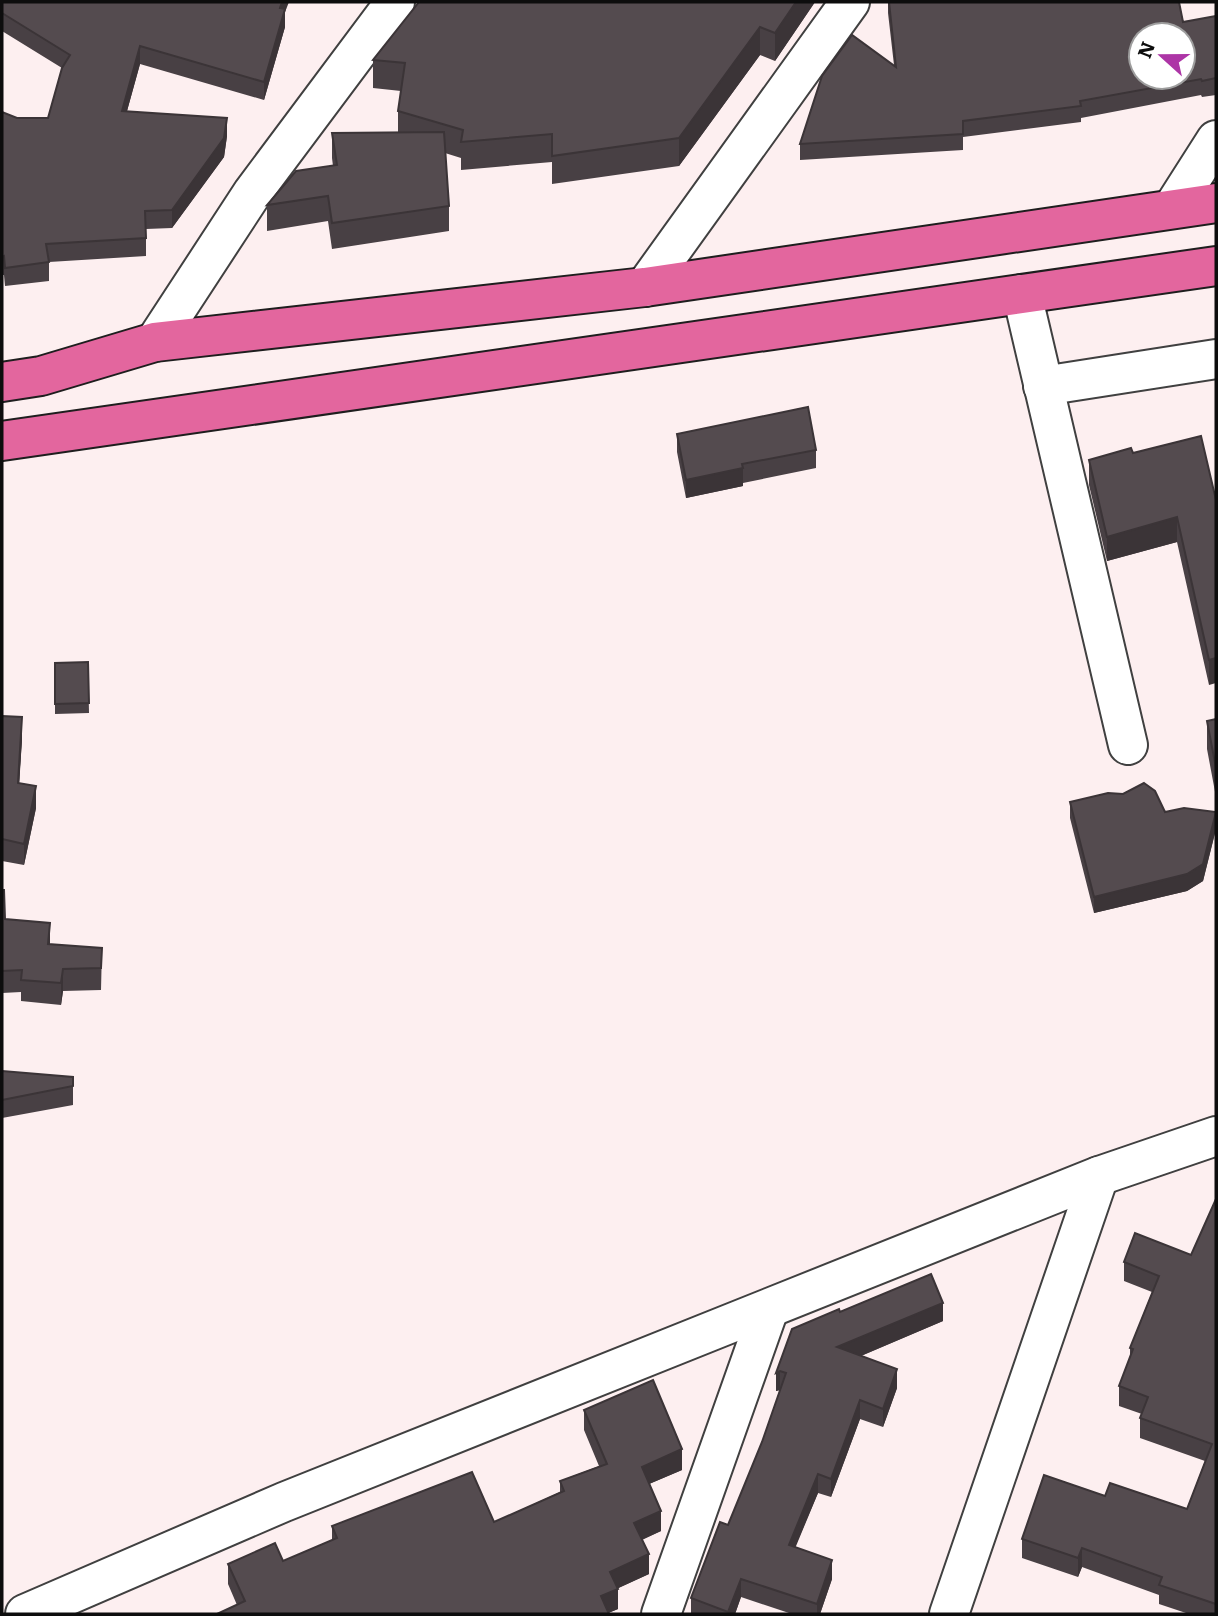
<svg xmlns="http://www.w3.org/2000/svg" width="1218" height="1616" viewBox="0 0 1218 1616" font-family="Literata,serif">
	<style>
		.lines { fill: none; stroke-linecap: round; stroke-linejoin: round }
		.minor-casing { stroke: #404040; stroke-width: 42 }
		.highway-casing { stroke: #1e1e1e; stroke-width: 42 }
		.minor { stroke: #fff; stroke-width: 38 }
		.highway { stroke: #e3669e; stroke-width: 38 }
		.wall { fill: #484044 }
		.shaded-wall { fill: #3b3437 }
		.building { fill: #544b4f; stroke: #3b3437; stroke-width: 2; fill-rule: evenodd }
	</style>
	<rect width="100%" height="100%" fill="#fdeff0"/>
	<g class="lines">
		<defs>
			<g id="minor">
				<polyline points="1172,209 1216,140"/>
				<polyline points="645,287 850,2"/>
				<polyline points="1022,294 1128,745"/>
				<polyline points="155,342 253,192 395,2"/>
				<polyline points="1043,386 1216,359"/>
				<polyline points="25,1614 284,1502 1099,1176 1216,1136"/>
				<polyline points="661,1614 769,1309"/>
				<polyline points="949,1614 1099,1176"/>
			</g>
			<g id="highway">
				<polyline points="2,382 41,376 155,342 645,287 1216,203"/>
				<polyline points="2,441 1216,266"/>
			</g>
		</defs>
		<use href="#minor" class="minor-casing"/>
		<use href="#highway" class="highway-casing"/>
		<use href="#minor" class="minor"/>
		<use href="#highway" class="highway"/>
	</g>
	<g class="wall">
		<polygon points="2,2 285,12 285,27 264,100 140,64 127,111 227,136 224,157 172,228 146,229 146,256 49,262 49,281 5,286 4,275 2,275 2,112 17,118 48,118 62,68 2,31"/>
		<polygon points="815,2 775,61 760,55 679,166 552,184 552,162 461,170 461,158 445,153 449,206 449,231 332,249 328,221 267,231 267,205 333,166 332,158 332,133 398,132 398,111 401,91 373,88 373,60"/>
		<polygon points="888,2 1179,2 1183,22 1216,16 1216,95 1202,97 1201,95 1081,118 1081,122 963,137 963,150 800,160 800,144 894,65 888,13"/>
		<polygon points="677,434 816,450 816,468 743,483 743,486 686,498 677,452"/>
		<polygon points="1133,453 1216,500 1209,685 1177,542 1107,561 1089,485 1089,460"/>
		<polygon points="88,662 89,713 55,714 55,663"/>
		<polygon points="2,716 22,739 19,783 36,808 24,865 2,861"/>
		<polygon points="1216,719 1216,797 1207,749 1207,721"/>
		<polygon points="1070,802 1165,812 1216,812 1216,829 1203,881 1187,891 1094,913 1070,818"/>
		<polygon points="2,890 5,919 50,944 102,948 101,990 63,991 61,1005 21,1001 21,992 2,993"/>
		<polygon points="2,1071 73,1077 73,1105 2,1118"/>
		<polygon points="1216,1199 1216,1614 1189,1614 1159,1604 1159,1595 1082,1567 1078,1577 1022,1558 1022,1539 1105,1496 1187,1509 1205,1461 1140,1438 1140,1418 1142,1414 1119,1406 1119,1386 1130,1357 1130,1348 1152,1292 1124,1281 1124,1262 1191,1255"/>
		<polygon points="840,1312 943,1321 861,1356 897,1388 883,1427 860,1419 831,1497 818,1493 795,1547 832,1579 820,1614 792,1614 741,1597 735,1614 691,1614 691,1598 728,1525 762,1442 780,1390 776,1391 776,1373"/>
		<polygon points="584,1410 682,1470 649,1484 661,1531 642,1540 649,1574 618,1588 618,1609 608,1613 237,1605 228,1584 228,1564 283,1561 332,1540 332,1526 494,1522 560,1492 560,1481 599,1466 584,1430"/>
	</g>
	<g class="shaded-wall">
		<polygon points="282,2 289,2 285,12 285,27 264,100 264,82 280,8"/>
		<polygon points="796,2 815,2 775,61 775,33"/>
		<polygon points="760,27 760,55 679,166 679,138"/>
		<polygon points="140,46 140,64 122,129 122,111"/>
		<polygon points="227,118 227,136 224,157 172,228 172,210"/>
		<polygon points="743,468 743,486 686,498 686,480"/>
		<polygon points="1177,517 1177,542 1107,561 1107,537"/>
		<polygon points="1216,658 1216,683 1209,685 1209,660"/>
		<polygon points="22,717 22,739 18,804 18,783"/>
		<polygon points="36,786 36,808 24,865 24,844"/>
		<polygon points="1216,812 1216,829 1203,881 1187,891 1094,913 1094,897"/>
		<polygon points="50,923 50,945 48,944"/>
		<polygon points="63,969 63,991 61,1005 61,983"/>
		<polygon points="943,1303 943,1321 837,1366 837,1347"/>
		<polygon points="897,1369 897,1388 883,1427 883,1409"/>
		<polygon points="780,1371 780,1390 776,1391 776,1373"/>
		<polygon points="860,1400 860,1419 831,1497 831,1479"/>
		<polygon points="682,1449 682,1470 642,1487 642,1467"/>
		<polygon points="818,1474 818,1493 789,1563 789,1545"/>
		<polygon points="661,1511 661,1531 634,1543 634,1523"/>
		<polygon points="1082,1548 1082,1567 1078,1577 1078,1558"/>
		<polygon points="649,1554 649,1574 610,1592 610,1572"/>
		<polygon points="832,1560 832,1579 820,1614 817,1614 817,1604"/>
		<polygon points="741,1579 741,1597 735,1614 728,1614"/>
		<polygon points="618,1589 618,1609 606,1614 601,1596"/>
	</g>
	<g class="building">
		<polygon points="2,2 282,2 280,8 285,9 264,82 140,46 122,111 227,118 224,138 172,210 145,211 146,238 46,244 49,262 5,268 4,256 2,257 2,112 17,118 48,118 62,68 70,55 2,13"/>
		<polygon points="419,2 796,2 775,33 760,27 679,138 552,156 552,134 461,142 463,130 398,111 405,63 373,60"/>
		<path d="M889,2H1179L1183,22L1216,16V78L1202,81L1201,79L1080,101L1081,106L963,121V134L800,144L822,76L852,35L896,67ZM1141,35H1183V77H1141Z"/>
		<polygon points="444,132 449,206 332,223 328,196 267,205 296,171 337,165 332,133"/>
		<polygon points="808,407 816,450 742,464 743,468 686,480 677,434"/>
		<polygon points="1201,436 1216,500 1216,658 1209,660 1177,517 1107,537 1089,460 1131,448 1133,453"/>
		<polygon points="88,662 89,703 55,704 55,663"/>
		<polygon points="2,716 22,717 18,783 36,786 24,844 2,839"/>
		<polygon points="1216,719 1216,768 1207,721"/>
		<polygon points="1144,783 1155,791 1165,812 1184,808 1216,812 1203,864 1187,874 1094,897 1070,802 1108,793 1123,794"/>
		<polygon points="2,890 4,890 5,919 50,923 48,944 102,948 101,968 63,969 61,983 21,980 22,970 2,971"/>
		<polygon points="2,1071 73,1077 73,1086 2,1100"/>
		<polygon points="1216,1199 1216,1604 1159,1585 1162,1577 1082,1548 1078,1558 1022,1539 1044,1475 1105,1496 1110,1483 1187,1509 1212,1444 1140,1418 1148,1397 1119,1386 1133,1349 1130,1348 1159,1276 1124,1262 1135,1233 1191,1255"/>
		<polygon points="931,1274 943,1303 837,1347 897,1369 883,1409 860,1400 831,1479 818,1474 789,1545 832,1560 817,1604 741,1579 728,1612 691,1598 720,1522 728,1525 762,1442 786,1373 780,1371 776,1373 792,1329 839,1309 840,1312"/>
		<polygon points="653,1380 682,1449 642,1467 661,1511 634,1523 649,1554 610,1572 618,1589 601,1596 609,1614 217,1614 245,1601 228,1564 275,1543 283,1561 337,1538 332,1526 472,1472 494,1522 564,1491 560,1481 607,1464 584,1410"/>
	</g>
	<rect width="1218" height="1616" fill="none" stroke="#0d0d0d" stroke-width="7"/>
	<g transform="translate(1162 56) rotate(291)"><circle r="33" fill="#ffffff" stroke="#9e9e9e" stroke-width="2"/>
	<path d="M0-5L12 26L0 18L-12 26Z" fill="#ad35a6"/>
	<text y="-10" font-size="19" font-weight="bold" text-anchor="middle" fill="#0d0d0d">N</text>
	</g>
</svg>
